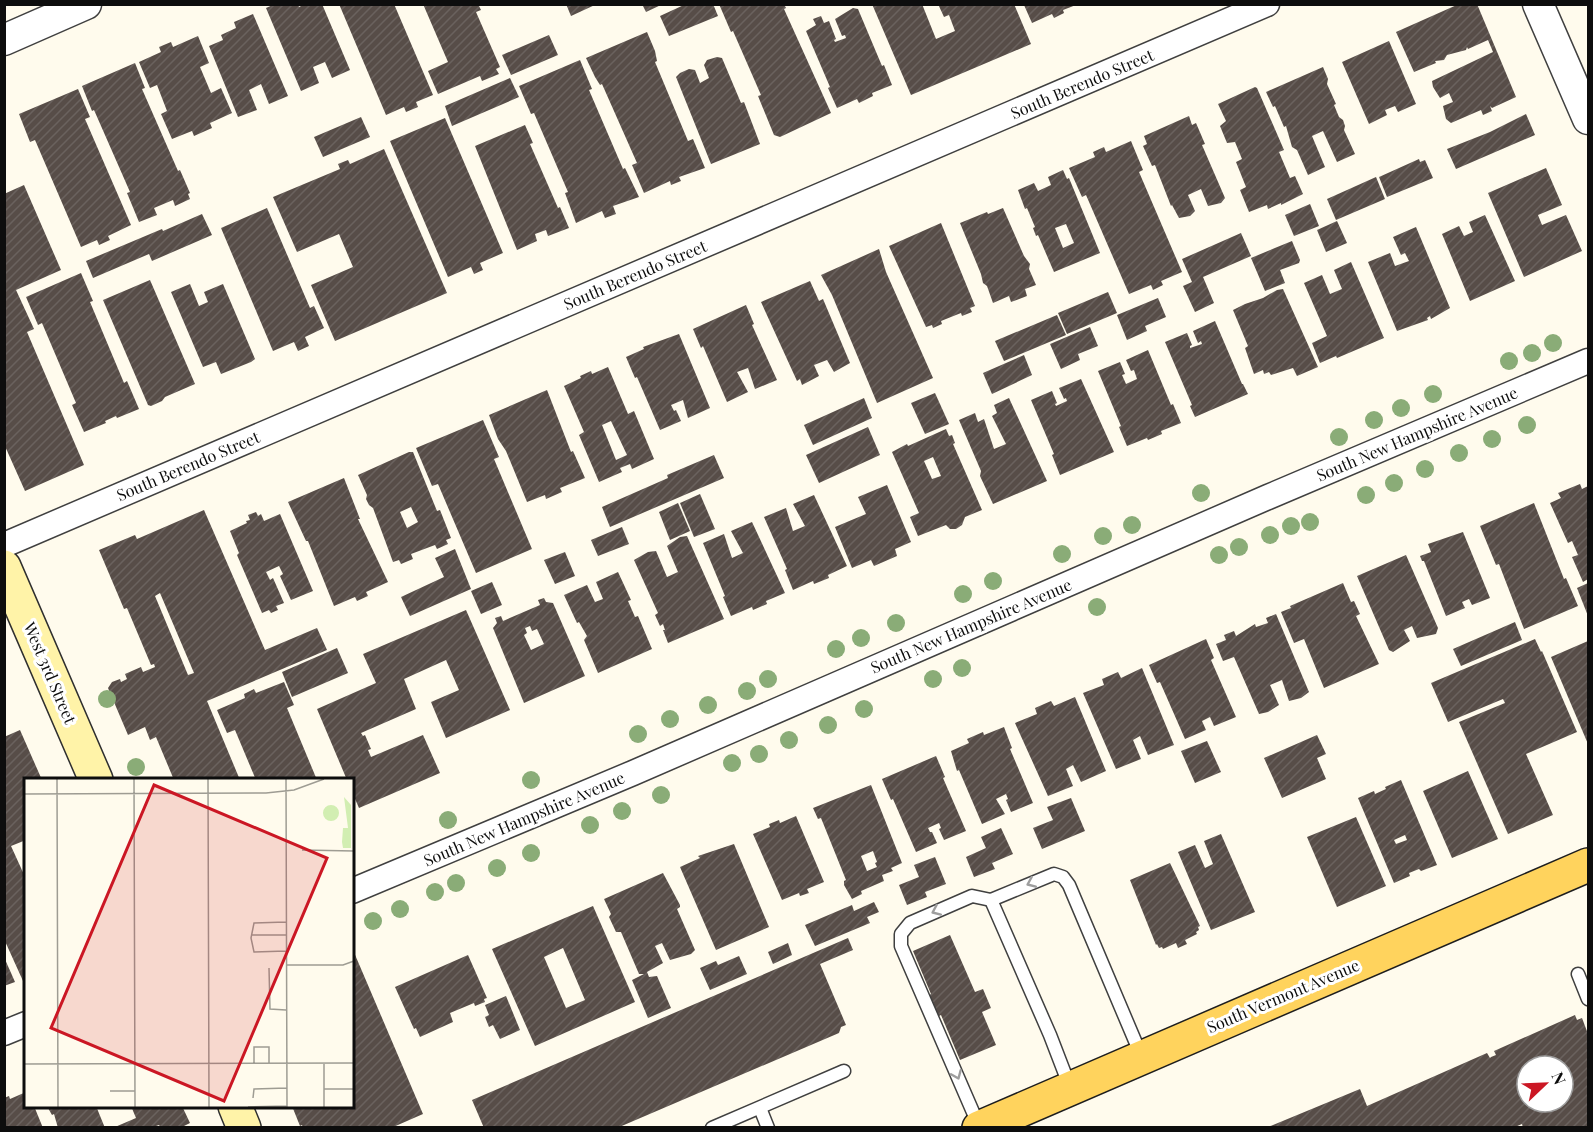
<svg xmlns="http://www.w3.org/2000/svg" width="1593" height="1132" viewBox="0 0 1593 1132" font-family="'Playfair Display',serif">
	<style>
		.building { fill: url(#building-hatch); fill-rule: evenodd }
		.lines { fill: none; stroke-linecap: round; stroke-linejoin: round }
		.service-casing { stroke: #404040; stroke-width: 15 }
		.minor-casing { stroke: #404040; stroke-width: 27 }
		.tertiary-casing { stroke: #404040; stroke-width: 33 }
		.secondary-casing { stroke: #2f2f2f; stroke-width: 36 }
		.primary-casing { stroke: #1e1e1e; stroke-width: 36 }
		.service { stroke: #fff; stroke-width: 12 }
		.minor { stroke: #fff; stroke-width: 24 }
		.tertiary { stroke: #fff; stroke-width: 30 }
		.secondary { stroke: #fff3a8; stroke-width: 33 }
		.primary { stroke: #ffd35d; stroke-width: 33 }
		.tree { fill: #8aac77 }
		.oneway { stroke: #9e9e9e }
		.labels { text-anchor: middle; stroke-width: 6; stroke-linejoin: round; paint-order: stroke }
		.street-label { font-size: 16px; fill: #0d0d0d; stroke: #fff }
		.inset-road { fill: none; stroke: #9e9c93; stroke-width: 1.5 }
		.view { fill: #cb1724; fill-opacity: 0.15; stroke: #cb1724; stroke-width: 3 }
		.inset-edge { fill: none; stroke: #0d0d0d; stroke-width: 3 }
	</style>
	<defs>
		<pattern id="building-hatch" width="6" height="6" patternUnits="userSpaceOnUse" patternTransform="scale(1.5)"><rect width="6" height="6" fill="#574d48"/><path d="M-1 1l2-2M0 6l6-6M5 7l2-2" fill="none" stroke="#6a625e"/></pattern>
	</defs>
	<rect width="100%" height="100%" fill="#fffbed"/>
	<g class="building">
		<polygon points="275,4 287,4 287,6 298,4 299,7 305,4 322,4 350,70 332,78 325,62 313,67 319,83 301,91 266,8"/>
		<polygon points="339,4 394,4 433,95 416,102 418,107 406,112 404,107 386,115"/>
		<polygon points="423,4 478,4 481,10 476,12 500,67 496,69 499,74 482,81 480,76 438,94 428,71 448,62"/>
		<polygon points="566,4 597,4 571,16"/>
		<polygon points="642,4 663,4 646,12"/>
		<polygon points="686,4 713,4 718,16 669,36 660,16"/>
		<polygon points="719,4 784,4 786,8 784,9 831,113 780,137 774,135 758,96 761,95 733,31 731,32"/>
		<polygon points="872,4 922,4 936,39 955,31 949,15 944,17 938,4 1014,4 1031,44 911,95"/>
		<polygon points="1459,4 1477,4 1516,97 1492,108 1490,106 1492,111 1483,115 1481,110 1451,123 1446,119 1443,106 1453,102 1449,93 1440,98 1433,87 1432,81 1493,52 1488,40 1468,49 1467,47 1466,50 1447,55 1444,60 1435,61 1436,63 1414,72 1396,32"/>
		<polygon points="1024,5 1076,5 1063,10 1064,13 1054,18 1052,14 1032,23"/>
		<polygon points="853,8 858,9 882,66 884,65 892,85 872,93 873,96 859,103 857,99 837,108 828,88 830,87 806,31 816,25 813,19 821,16 824,23 829,21 836,39 834,40 835,42 846,38 845,35 842,36 835,19"/>
		<polygon points="253,14 288,96 269,104 261,84 249,90 257,110 238,117 209,46 223,40 221,35 236,28 234,22"/>
		<polygon points="647,32 655,51 657,61 655,62 688,141 693,139 705,168 679,177 681,181 671,185 670,181 644,193 632,165 637,163 602,84 600,85 595,77 586,58"/>
		<polygon points="549,35 558,55 511,75 502,55"/>
		<polygon points="198,36 209,63 200,67 211,93 221,88 232,113 210,123 212,128 194,136 192,131 172,139 161,114 167,111 157,85 150,88 139,62 161,52 159,47 171,42 173,47"/>
		<polygon points="1389,41 1416,104 1398,112 1395,106 1385,110 1387,115 1369,124 1342,62"/>
		<polygon points="717,57 722,58 741,103 744,102 760,144 711,164 676,77 680,73 689,69 695,70 700,83 709,78 704,65 707,60"/>
		<polygon points="580,60 592,89 589,90 623,169 625,168 639,197 613,206 616,214 605,218 602,211 576,223 565,193 568,192 534,113 531,114 519,86"/>
		<polygon points="135,63 145,88 142,89 178,171 180,170 190,193 188,194 190,199 175,206 173,200 154,208 157,215 139,222 127,193 130,192 94,110 92,111 82,86"/>
		<polygon points="1323,67 1328,79 1327,84 1336,104 1334,105 1339,117 1343,120 1345,126 1344,130 1355,154 1337,162 1323,131 1312,136 1325,167 1308,175 1297,150 1292,147 1286,126 1284,127 1275,106 1273,107 1266,92"/>
		<polygon points="510,78 519,97 452,126 445,106"/>
		<polygon points="1255,87 1257,88 1284,150 1279,152 1290,178 1295,176 1303,194 1281,205 1281,203 1268,209 1267,205 1249,212 1240,190 1246,187 1236,162 1242,159 1235,142 1227,143 1220,126 1226,121 1218,104"/>
		<polygon points="78,89 90,117 85,119 131,225 108,236 110,240 99,245 97,240 81,247 35,140 30,142 19,114"/>
		<polygon points="1526,114 1535,135 1456,169 1447,149 1490,132"/>
		<polygon points="1189,116 1192,125 1196,123 1205,144 1202,145 1225,198 1221,203 1208,206 1201,189 1188,195 1195,211 1190,216 1179,218 1172,205 1171,206 1155,165 1152,166 1143,146 1147,144 1144,136"/>
		<polygon points="361,117 370,137 323,157 314,137"/>
		<polygon points="445,118 503,253 480,263 483,270 474,274 471,267 448,277 390,141"/>
		<polygon points="525,125 533,143 530,144 558,208 560,207 569,228 548,236 546,230 535,234 537,241 517,250 475,146"/>
		<polygon points="1131,141 1143,170 1139,172 1182,272 1161,281 1163,285 1153,290 1151,285 1129,294 1086,195 1082,197 1069,168 1095,157 1093,152 1104,147 1106,152"/>
		<polygon points="384,149 447,293 335,341 311,285 353,267 339,234 297,252 273,197 340,169 338,164 348,160 350,164"/>
		<polygon points="1419,159 1420,162 1425,160 1433,178 1387,197 1379,177"/>
		<polygon points="1546,168 1562,205 1538,215 1542,225 1566,215 1582,251 1524,277 1488,193"/>
		<path d="M1063,170L1067,179L1069,178L1100,253L1054,272L1038,235L1036,236L1033,228L1035,227L1027,208L1025,209L1018,190L1034,183L1038,191L1051,185L1048,177ZM1066,224L1074,243L1063,248L1055,228Z"/>
		<polygon points="1376,177 1385,199 1336,220 1327,199"/>
		<polygon points="24,185 61,270 16,290 34,329 27,332 84,465 25,491 4,444 4,194"/>
		<polygon points="1310,204 1319,226 1294,236 1285,215"/>
		<polygon points="267,208 310,308 314,306 324,328 305,337 309,346 298,351 294,342 273,351 221,228"/>
		<polygon points="1003,208 1024,256 1030,264 1029,269 1036,285 1025,289 1027,296 1011,302 1009,296 993,303 987,286 983,283 981,274 960,223 987,212 988,214"/>
		<polygon points="202,214 212,235 152,261 149,254 93,278 86,261 162,229 163,231"/>
		<polygon points="1485,215 1515,281 1470,301 1442,234 1459,226 1464,236 1473,232 1469,222"/>
		<polygon points="1337,221 1347,243 1326,252 1317,230"/>
		<polygon points="941,223 975,306 970,308 972,312 962,316 961,313 941,321 942,324 933,328 932,325 926,327 889,246"/>
		<polygon points="1416,227 1450,308 1431,319 1430,316 1427,318 1428,320 1397,331 1368,262 1390,253 1395,266 1409,261 1405,253 1401,255 1393,237"/>
		<polygon points="1241,233 1251,256 1203,277 1214,303 1195,312 1183,286 1192,282 1182,259"/>
		<polygon points="1292,241 1300,260 1299,263 1280,270 1285,283 1265,291 1251,258"/>
		<polygon points="879,249 886,272 933,378 877,403 832,295 821,275"/>
		<polygon points="1351,262 1384,338 1337,358 1336,356 1320,363 1312,343 1327,336 1304,283 1322,275 1330,294 1342,289 1334,270"/>
		<polygon points="81,273 93,301 90,302 124,383 127,381 139,409 117,418 116,416 105,421 106,423 84,432 72,405 76,403 42,323 38,325 26,297"/>
		<polygon points="150,280 195,384 165,397 162,401 151,406 148,405 103,300"/>
		<polygon points="810,281 819,301 823,299 850,363 834,372 827,360 814,365 819,376 802,385 800,379 797,381 761,302"/>
		<polygon points="190,284 199,306 208,302 204,292 223,284 255,359 251,362 221,374 216,362 203,367 171,292"/>
		<polygon points="1283,289 1318,367 1297,376 1293,368 1271,375 1269,372 1264,374 1263,370 1254,374 1245,348 1248,346 1233,310 1245,304 1263,298 1277,290"/>
		<polygon points="1108,292 1117,313 1067,334 1058,313"/>
		<polygon points="1158,298 1166,317 1145,326 1147,331 1127,340 1117,315"/>
		<polygon points="746,305 754,324 752,325 777,380 755,389 748,368 737,372 748,392 727,402 703,346 701,348 693,329"/>
		<polygon points="1057,315 1066,335 1004,361 995,341"/>
		<polygon points="1215,321 1242,384 1243,384 1248,394 1195,417 1190,406 1192,405 1165,342 1187,333 1192,345 1190,346 1190,348 1202,344 1201,341 1198,343 1193,331"/>
		<polygon points="1090,327 1098,346 1078,354 1080,360 1061,369 1050,344"/>
		<polygon points="679,334 710,408 688,418 683,400 671,405 674,411 676,410 681,421 660,430 637,377 635,378 626,357 644,349 643,347"/>
		<polygon points="1148,350 1171,405 1173,404 1181,423 1161,431 1162,434 1148,440 1147,438 1127,446 1119,427 1121,426 1098,371 1120,362 1125,374 1122,375 1126,384 1137,379 1134,370 1131,371 1126,360"/>
		<polygon points="1024,355 1032,375 992,394 983,373"/>
		<path d="M608,367L628,414L634,411L654,459L632,469L630,464L620,468L622,472L599,482L579,435L584,432L564,386L581,378L580,376L591,371L592,374ZM611,421L627,455L616,460L602,425Z"/>
		<polygon points="1081,379 1114,452 1060,475 1052,455 1054,454 1031,400 1052,391 1057,403 1055,404 1056,406 1067,401 1066,398 1064,399 1059,388"/>
		<polygon points="547,390 571,452 573,451 585,478 560,488 562,492 546,499 545,495 527,502 506,451 498,439 489,415"/>
		<polygon points="935,393 949,424 925,434 911,403"/>
		<polygon points="864,398 872,418 813,445 804,425"/>
		<polygon points="1009,398 1047,481 993,504 980,476 981,471 959,420 975,413 978,422 984,419 994,449 1006,444 992,416 997,413 994,405"/>
		<polygon points="483,420 499,457 494,459 532,549 476,573 438,484 432,486 416,448"/>
		<polygon points="868,427 880,455 819,483 806,455"/>
		<path d="M946,429L949,436L952,435L955,443L953,444L982,510L965,517L962,525L956,529H950L946,525L918,536L910,517L919,513L892,452L907,444L908,446ZM933,457L941,476L932,479L924,461Z"/>
		<path d="M409,452H413L437,511L440,510L451,538L446,540L448,544L437,549L435,545L411,554L413,559L401,564L399,560L393,562L373,508L369,505L366,499L367,495L358,475ZM411,507L418,522L407,528L400,512Z"/>
		<polygon points="714,455 724,478 610,527 602,507 668,478 667,475"/>
		<polygon points="344,478 360,519 358,519 388,582 366,592 368,596 357,601 355,597 334,606 308,541 306,541 288,502"/>
		<polygon points="1580,484 1582,489 1588,486 1588,579 1583,582 1572,557 1578,555 1572,541 1568,543 1550,503 1561,498 1558,493"/>
		<polygon points="887,485 911,542 895,549 897,556 874,566 871,560 852,568 835,527 866,514 858,497"/>
		<polygon points="700,494 715,529 694,537 680,503"/>
		<polygon points="814,495 847,566 828,575 829,578 814,584 813,581 793,590 785,570 787,569 764,517 786,508 793,531 805,526 793,504"/>
		<polygon points="678,503 690,531 670,540 659,512"/>
		<polygon points="1534,503 1564,579 1566,578 1578,606 1524,629 1499,564 1496,565 1480,526"/>
		<path d="M204,510L265,650L317,628L327,650L207,701L240,780H174L156,737L150,740L145,727L128,735L108,688L112,682L120,679L121,682L127,679L125,674L141,667L143,672L155,667L154,664L151,665L127,608L124,609L99,550L135,535L137,539ZM160,593L194,673L188,675L155,596Z"/>
		<polygon points="256,512 258,516 261,514 264,521 280,514 313,591 291,600 280,576 283,574 279,566 266,572 270,580 273,578 284,603 276,606 278,610 271,613 269,610 262,613 237,555 239,553 230,531 247,523 246,521 250,520 248,515"/>
		<polygon points="752,522 785,593 766,601 767,604 753,610 752,607 731,616 723,597 725,596 703,543 724,534 732,558 743,553 731,531"/>
		<polygon points="622,527 629,544 598,556 591,540"/>
		<polygon points="1463,532 1490,598 1472,605 1469,599 1462,602 1465,608 1446,616 1424,561 1422,561 1420,556 1431,552 1428,544"/>
		<polygon points="687,536 724,619 668,643 663,630 665,630 663,624 660,626 655,615 658,613 634,560 648,552 656,551 667,577 678,572 667,546 680,537"/>
		<polygon points="455,549 471,589 410,616 401,597 444,577 435,558"/>
		<polygon points="565,552 575,576 555,584 544,560"/>
		<polygon points="1406,555 1438,628 1436,634 1417,638 1412,626 1404,630 1410,641 1393,652 1389,650 1357,576"/>
		<polygon points="618,572 631,600 628,601 635,617 638,616 652,649 598,673 584,640 587,636 579,622 577,623 564,595 587,585 595,602 603,599 596,582"/>
		<polygon points="492,582 502,605 481,614 471,591"/>
		<polygon points="1343,583 1351,602 1354,601 1360,614 1356,616 1379,664 1324,688 1304,639 1294,643 1281,612 1291,608 1290,606"/>
		<polygon points="1588,583 1588,616 1577,588"/>
		<path d="M544,598L546,602L553,603L585,676L524,703L493,628L497,623L495,618L501,616L503,621L540,605L538,600ZM530,626L532,631L537,629L544,644L531,650L524,635L527,633L525,628Z"/>
		<polygon points="466,610 510,710 446,738 431,702 459,690 446,660 404,679 416,709 361,733 363,736 365,735 371,749 368,750 371,757 423,735 440,773 359,808 352,792 352,780 347,780 317,709 376,683 363,654"/>
		<polygon points="1276,614 1309,692 1301,698 1289,701 1282,680 1270,685 1279,705 1268,712 1259,714 1234,657 1223,661 1216,644 1226,640 1224,635 1234,631 1236,636 1255,624 1256,627 1268,623 1266,618"/>
		<polygon points="1515,622 1522,640 1461,666 1453,649"/>
		<polygon points="1206,639 1214,658 1211,660 1236,717 1214,726 1210,717 1202,721 1206,730 1185,739 1160,682 1157,683 1149,665"/>
		<polygon points="1535,639 1541,652 1542,651 1577,732 1526,754 1553,815 1508,834 1459,722 1505,703 1503,699 1448,722 1431,683"/>
		<polygon points="1588,641 1588,744 1551,657"/>
		<polygon points="337,648 348,673 292,697 282,672"/>
		<polygon points="1142,668 1174,745 1148,755 1140,736 1133,740 1141,759 1116,769 1083,693 1104,685 1102,679 1118,672 1121,678"/>
		<polygon points="284,682 294,705 287,708 317,780 256,780 235,730 227,733 217,710 245,698 244,694 254,689 256,693"/>
		<polygon points="1075,697 1106,771 1081,782 1073,765 1066,769 1073,786 1048,796 1015,723 1037,714 1035,708 1051,701 1054,706"/>
		<polygon points="1004,727 1012,748 1010,749 1033,803 1011,812 1006,800 1008,799 1006,794 996,799 1005,814 982,824 959,770 957,771 951,751 969,743 967,739 983,732 984,735"/>
		<polygon points="20,730 42,780 26,780 26,840 11,846 26,879 26,980 23,981 4,939 4,737"/>
		<polygon points="1317,735 1326,754 1317,758 1326,779 1282,798 1264,758"/>
		<polygon points="1207,741 1221,772 1195,783 1181,751"/>
		<polygon points="936,756 945,777 943,778 966,831 944,840 939,829 941,828 939,823 928,828 930,832 932,832 937,843 916,852 893,799 891,800 882,779"/>
		<polygon points="1468,771 1498,839 1452,858 1423,791"/>
		<path d="M1401,780L1437,865L1421,871L1419,869L1409,873L1410,876L1394,883L1358,798L1374,791L1375,794L1386,789L1385,787ZM1405,835L1407,840L1396,844L1394,840Z"/>
		<path d="M871,785L902,863L891,868L893,871L882,875L884,881L861,891L862,894L852,899L844,885V881L846,880L821,818L818,819L813,808ZM873,851L877,862L875,863L877,867L867,871L861,856Z"/>
		<polygon points="1071,798 1085,831 1042,849 1033,828 1053,820 1047,807"/>
		<polygon points="796,816 824,882 807,889 809,893 800,896 799,893 782,900 753,834 770,827 769,824 779,820 780,823"/>
		<polygon points="1356,817 1386,886 1337,907 1307,837"/>
		<polygon points="1001,828 1013,854 992,863 995,869 974,877 966,857 986,848 981,837"/>
		<polygon points="1221,834 1255,912 1211,930 1178,852 1195,845 1205,868 1213,864 1204,841"/>
		<polygon points="734,844 769,927 716,950 680,867 700,858 698,856"/>
		<polygon points="935,857 946,884 925,892 927,897 907,905 899,885 919,877 914,865"/>
		<polygon points="1170,863 1200,926 1198,927 1199,930 1196,932 1197,934 1185,940 1187,944 1178,948 1176,943 1163,949 1162,947 1159,948 1157,944 1156,945 1130,880"/>
		<polygon points="663,873 680,905 680,907 677,909 695,950 691,954 670,960 662,943 655,946 663,963 647,972 649,977 657,976 671,1008 648,1018 632,980 644,974 639,974 621,932 616,932 609,917 611,914 604,899"/>
		<polygon points="874,902 879,912 867,917 870,923 815,946 805,925 852,905 854,911"/>
		<path d="M593,906L635,1002L535,1046L492,949ZM563,948L585,1000L566,1008L544,957Z"/>
		<polygon points="950,935 975,992 983,989 991,1008 982,1012 996,1045 960,1060 941,1015 935,1018 926,997 931,994 913,951"/>
		<polygon points="848,938 853,950 820,964 846,1025 841,1027 839,1033 617,1128 484,1128 472,1100"/>
		<polygon points="788,943 792,955 773,964 768,952"/>
		<polygon points="353,950 423,1114 391,1128 303,1128 302,1125 300,1126 292,1106 352,1106"/>
		<polygon points="468,955 487,998 484,999 485,1002 475,1006 474,1003 450,1013 453,1022 420,1037 416,1028 414,1029 395,987"/>
		<polygon points="739,956 747,974 710,990 700,968 716,961 718,965"/>
		<polygon points="4,957 15,982 4,986"/>
		<polygon points="506,996 520,1030 500,1039 493,1025 489,1027 485,1017 489,1015 485,1005"/>
		<path d="M1575,1015L1577,1020L1582,1018L1588,1034V1128H1523L1522,1124L1515,1127H1268L1360,1089L1367,1106L1487,1053L1490,1058L1491,1057L1496,1055L1494,1051ZM1527,1066H1563V1102H1527Z"/>
		<polygon points="26,1092 26,1106 34,1106 43,1128 4,1128 4,1098 9,1096 10,1099"/>
		<polygon points="51,1106 96,1106 105,1128 58,1128 54,1114 52,1115 48,1108"/>
		<polygon points="131,1106 182,1106 190,1123 180,1128 161,1128 159,1125 153,1127 115,1127 136,1118"/>
	</g>
	<g class="lines">
		<defs>
			<g id="service">
				<polyline points="991,900 1050,1035 1070,1087"/>
				<polyline points="1578,974 1588,999"/>
				<polyline points="760,1108 768,1128"/>
				<polyline points="979,1126 901,946 901,934 910,923 972,896 991,900 1054,874 1063,877 1069,885 1141,1055"/>
				<polyline points="712,1128 844,1071"/>
			</g>
			<g id="minor">
				<polyline points="4,545 1267,4"/>
				<polyline points="352,891 633,773 1268,497 1588,361"/>
				<polyline points="4,1033 26,1024"/>
			</g>
			<g id="tertiary">
				<polyline points="1538,4 1588,119"/>
				<polyline points="4,40 86,4"/>
			</g>
			<g id="secondary">
				<polyline points="4,567 96,780"/>
				<polyline points="235,1106 244,1128"/>
			</g>
			<polyline id="primary" points="979,1128 1588,865"/>
		</defs>
		<use href="#service" class="service-casing"/>
		<use href="#minor" class="minor-casing"/>
		<use href="#tertiary" class="tertiary-casing"/>
		<use href="#secondary" class="secondary-casing"/>
		<use href="#primary" class="primary-casing"/>
		<use href="#service" class="service"/>
		<use href="#minor" class="minor"/>
		<use href="#tertiary" class="tertiary"/>
		<use href="#secondary" class="secondary"/>
		<use href="#primary" class="primary"/>
	</g>
	<g class="tree">
		<circle cx="1553" cy="343" r="9"/>
		<circle cx="1532" cy="353" r="9"/>
		<circle cx="1509" cy="361" r="9"/>
		<circle cx="1433" cy="394" r="9"/>
		<circle cx="1401" cy="408" r="9"/>
		<circle cx="1374" cy="420" r="9"/>
		<circle cx="1527" cy="425" r="9"/>
		<circle cx="1339" cy="437" r="9"/>
		<circle cx="1492" cy="439" r="9"/>
		<circle cx="1459" cy="453" r="9"/>
		<circle cx="1425" cy="469" r="9"/>
		<circle cx="1394" cy="483" r="9"/>
		<circle cx="1201" cy="493" r="9"/>
		<circle cx="1366" cy="495" r="9"/>
		<circle cx="1310" cy="522" r="9"/>
		<circle cx="1132" cy="525" r="9"/>
		<circle cx="1291" cy="526" r="9"/>
		<circle cx="1270" cy="535" r="9"/>
		<circle cx="1103" cy="536" r="9"/>
		<circle cx="1239" cy="547" r="9"/>
		<circle cx="1062" cy="554" r="9"/>
		<circle cx="1219" cy="555" r="9"/>
		<circle cx="993" cy="581" r="9"/>
		<circle cx="963" cy="594" r="9"/>
		<circle cx="1097" cy="607" r="9"/>
		<circle cx="896" cy="623" r="9"/>
		<circle cx="861" cy="638" r="9"/>
		<circle cx="836" cy="649" r="9"/>
		<circle cx="962" cy="668" r="9"/>
		<circle cx="768" cy="679" r="9"/>
		<circle cx="933" cy="679" r="9"/>
		<circle cx="747" cy="691" r="9"/>
		<circle cx="107" cy="699" r="9"/>
		<circle cx="708" cy="705" r="9"/>
		<circle cx="864" cy="709" r="9"/>
		<circle cx="670" cy="719" r="9"/>
		<circle cx="828" cy="725" r="9"/>
		<circle cx="638" cy="734" r="9"/>
		<circle cx="789" cy="740" r="9"/>
		<circle cx="759" cy="754" r="9"/>
		<circle cx="732" cy="763" r="9"/>
		<circle cx="136" cy="767" r="9"/>
		<circle cx="531" cy="780" r="9"/>
		<circle cx="661" cy="795" r="9"/>
		<circle cx="622" cy="811" r="9"/>
		<circle cx="448" cy="820" r="9"/>
		<circle cx="590" cy="825" r="9"/>
		<circle cx="531" cy="853" r="9"/>
		<circle cx="497" cy="868" r="9"/>
		<circle cx="456" cy="883" r="9"/>
		<circle cx="435" cy="892" r="9"/>
		<circle cx="400" cy="909" r="9"/>
		<circle cx="373" cy="921" r="9"/>
	</g>
	<defs><path id="oneway-chevron" d="M-2-3.5L2.5 0L-2 3.5" fill="none" stroke-width="1.6" stroke-linecap="round" stroke-linejoin="round" transform="scale(1.5)"/></defs>
	<g class="oneway">
		<use href="#oneway-chevron" transform="translate(1031 883) rotate(157)"/>
		<use href="#oneway-chevron" transform="translate(936 911) rotate(156)"/>
		<use href="#oneway-chevron" transform="translate(957 1075) rotate(67)"/>
	</g>
	<g class="labels">
		<g class="street-label">
			<text transform="translate(1082 84) rotate(-23)" y="6">South Berendo Street</text>
			<text transform="translate(635 275) rotate(-23)" y="6">South Berendo Street</text>
			<text transform="translate(1417 434) rotate(-23)" y="6">South New Hampshire Avenue</text>
			<text transform="translate(188 466) rotate(-23)" y="6">South Berendo Street</text>
			<text transform="translate(971 626) rotate(-23)" y="6">South New Hampshire Avenue</text>
			<text transform="translate(50 673) rotate(67)" y="6">West 3rd Street</text>
			<text transform="translate(524 819) rotate(-23)" y="6">South New Hampshire Avenue</text>
			<text transform="translate(1283 996) rotate(-23)" y="6">South Vermont Avenue</text>
		</g>
	</g>
	<g transform="translate(24 778)">
		<rect width="330" height="330" fill="#fffbed"/>
		<path d="M320,19L327,27V70H319L318,64L319,50H324ZM299 35a8 8 0 1 1 16 0a8 8 0 1 1-16 0Z" fill="#d2eeb2"/>
		<path class="inset-road" d="M33,1L34,329M110,1L111,329M184,1L185,329M262,1L263,329M0,16L242,15L270,12L300,1M278,72L330,73M262,144L230,145L227,160L230,174L262,173M228,157H262M262,187H319L330,183M245,190L246,231L262,232M230,285V269H245V285M0,286L330,285M300,311V285M86,313H111M229,320L230,311L263,310M224,329L263,328M300,329V311H330"/>
		<path class="view" d="M130,7L303,80L200,323L27,250Z"/>
		<rect width="330" height="330" class="inset-edge"/>
	</g>
	<rect width="1593" height="1132" fill="none" stroke="#0d0d0d" stroke-width="12"/>
	<g transform="translate(1545 1084) rotate(67)"><circle r="28" fill="#ffffff" stroke="#9e9e9e" stroke-width="1.5"/>
	<path d="M0-4.5L10 22L0 15L-10 22Z" fill="#cb1724"/>
	<text y="-9" font-size="16" font-weight="bold" text-anchor="middle" fill="#0d0d0d">N</text>
	</g>
</svg>
